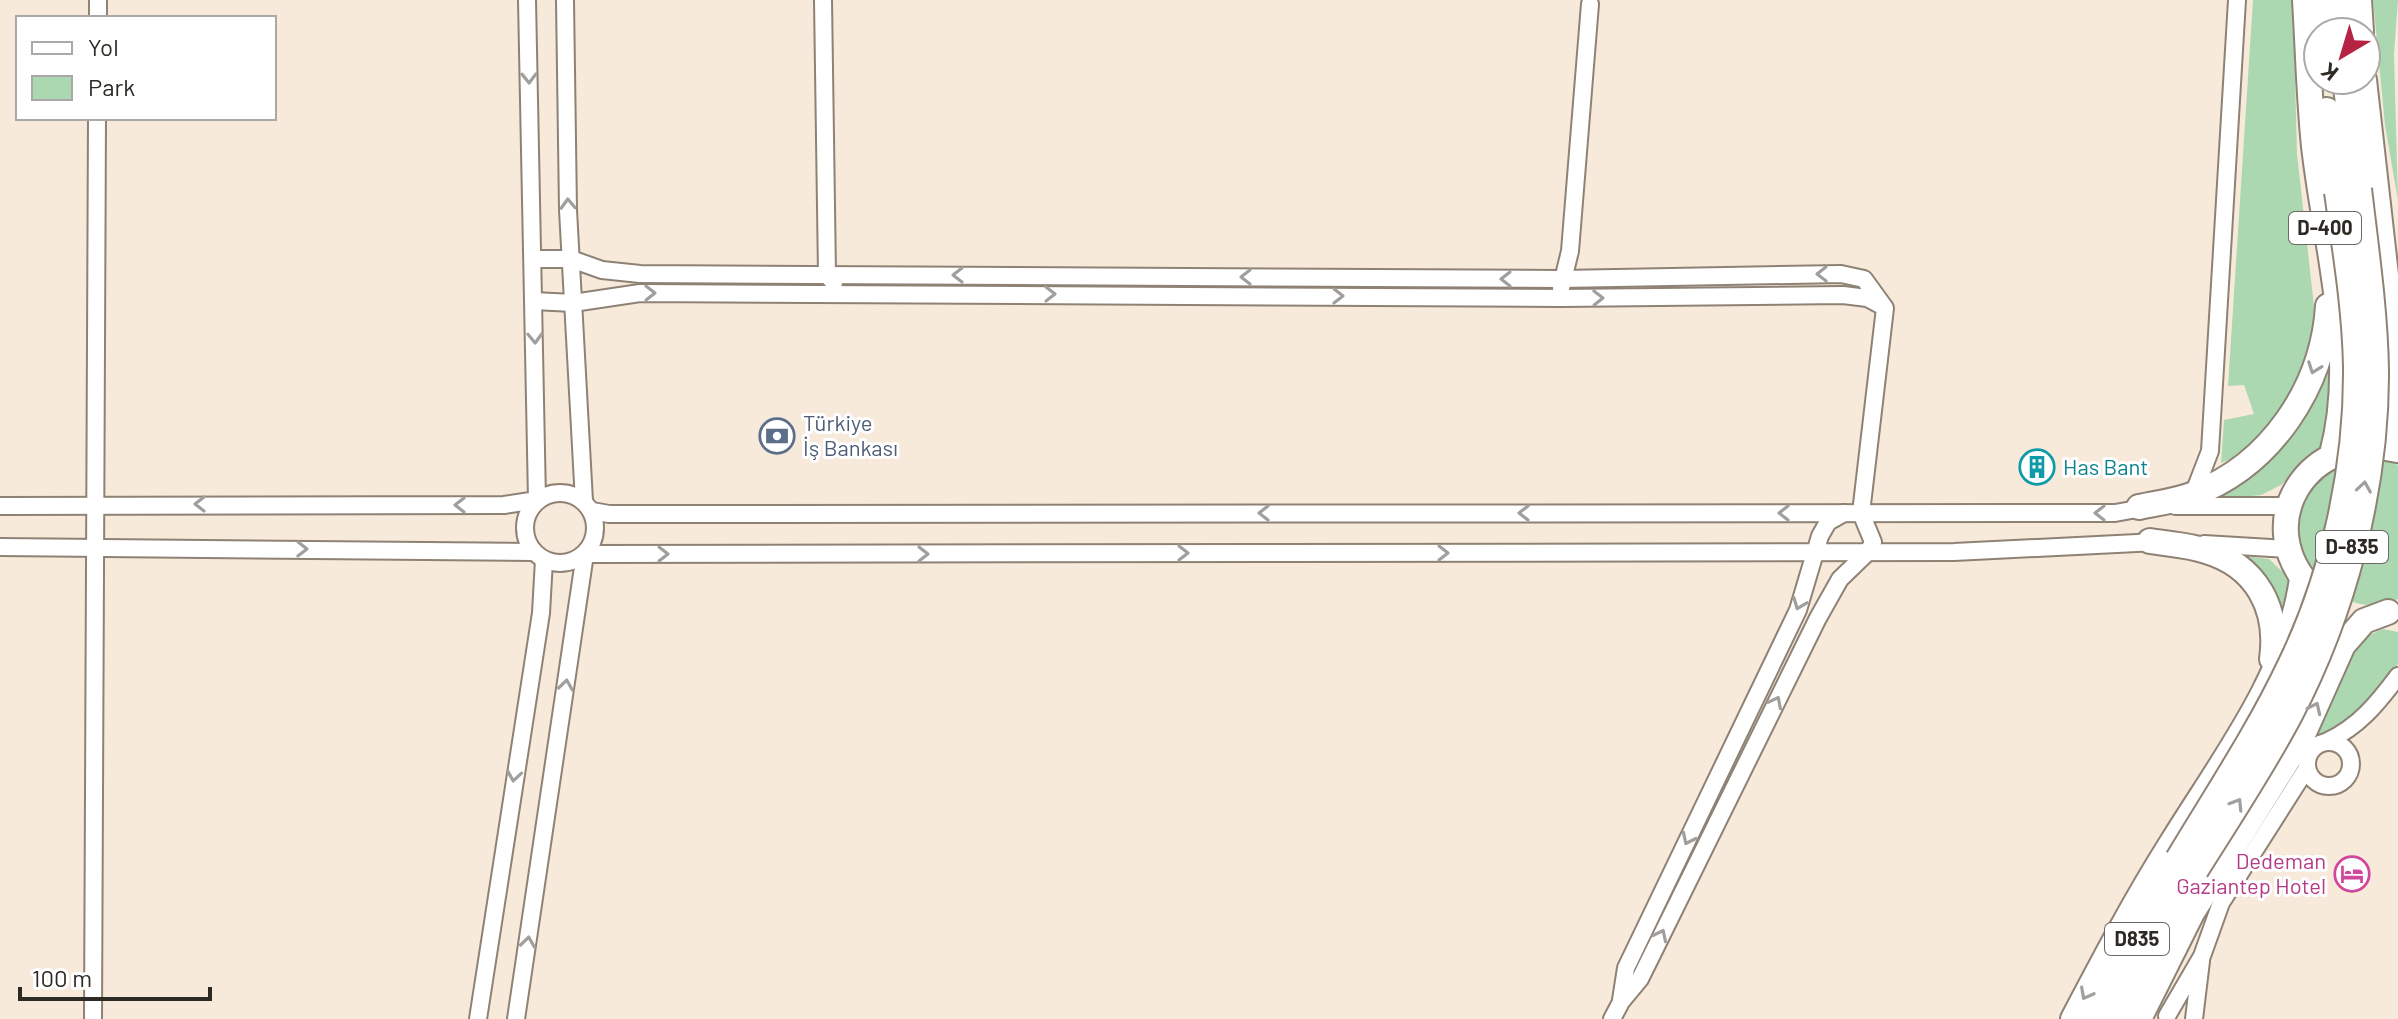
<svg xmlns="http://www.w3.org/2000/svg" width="2398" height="1019" viewBox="0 0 2398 1019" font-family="Barlow,sans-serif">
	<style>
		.green { fill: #acd8b1 }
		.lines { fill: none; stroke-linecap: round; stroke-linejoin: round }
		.minor-casing { stroke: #8e8275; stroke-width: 20 }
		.highway-casing { stroke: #8e8275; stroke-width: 28 }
		.minor { stroke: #fff; stroke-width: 16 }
		.highway { stroke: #fff; stroke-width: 24 }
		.highway-bridge-casing { stroke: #8e8275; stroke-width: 28; stroke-linecap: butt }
		.highway-bridge { stroke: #fff; stroke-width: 24 }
		.oneway { stroke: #a09f9c }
		.labels { text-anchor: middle; stroke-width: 6; stroke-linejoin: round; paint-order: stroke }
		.shield { fill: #fff; stroke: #6c6965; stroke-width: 2 }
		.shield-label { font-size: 20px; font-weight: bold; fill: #2d2923 }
		.service-label { font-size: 22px; fill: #4e5e75; stroke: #fff; text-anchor: start }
		.culture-label { font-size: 22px; fill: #0d838f; stroke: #fff; text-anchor: start }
		.hotel-label { font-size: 22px; fill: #b23c85; stroke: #fff; text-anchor: end }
	</style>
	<rect width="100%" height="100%" fill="#f7eadb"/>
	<g class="green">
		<polygon points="2253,0 2293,0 2297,154 2315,315 2308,365 2290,399 2268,427 2234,458 2221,463 2224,420 2254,414 2244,385 2228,386"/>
		<polygon points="2373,0 2398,0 2394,54 2398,201 2385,125"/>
		<polygon points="2331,343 2336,373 2323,446 2281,485 2261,495 2187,503 2227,487"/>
		<path d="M2385,459L2398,465V599C2370,612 2346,603 2324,585C2318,580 2309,575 2306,568C2290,532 2296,483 2336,466C2349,460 2370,461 2385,459Z"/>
		<polygon points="2234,555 2269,559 2290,579 2287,627"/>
		<path d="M2383,629L2398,632V664L2344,728L2309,741C2325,703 2341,643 2383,629Z"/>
	</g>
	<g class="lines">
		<defs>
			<g id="minor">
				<polyline points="565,0 568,210 584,501"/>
				<polyline points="823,0 827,275 834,283"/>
				<polyline points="98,18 98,0"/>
				<polyline points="533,259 571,259 602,270 640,274 1561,279 1841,274 1864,279 1885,308 1861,513 1873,542 1868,552 1840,579 1818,618 1640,979 1621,1002 1612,1019"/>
				<polyline points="1561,288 1570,251 1590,4"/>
				<polyline points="534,301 573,303 640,293 1561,298 1843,295 1867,298 1884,307"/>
				<circle cx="560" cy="528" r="35"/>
				<polyline points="2193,495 2210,451 2237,0"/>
				<polyline points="0,506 504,505 537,500 527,0"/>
				<polyline points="2175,506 2289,506"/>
				<polyline points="592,511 609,514 2115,513 2148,507"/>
				<polyline points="2204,544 2288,549"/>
				<polyline points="0,547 533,552"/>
				<path d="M2328,741C2359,726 2377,704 2398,676"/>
				<circle cx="2329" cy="764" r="22"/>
				<polyline points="1621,1000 1626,968 1798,610 1820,536 1828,522 1844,513"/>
				<polyline points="2167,1016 2202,956 2221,903 2307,768"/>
				<polyline points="93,1019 97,118"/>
				<polyline points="478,1019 541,613 544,560"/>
				<polyline points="516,1019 585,554 1954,552 2157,542"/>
				<polyline points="2194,1019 2201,961"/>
			</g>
			<g id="highway">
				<path d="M2305,0C2308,49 2309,98 2314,146C2325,246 2359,355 2332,454"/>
				<polyline points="2342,0 2342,32"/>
				<polyline points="2359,0 2361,32"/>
				<polyline points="2322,32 2322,0"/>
				<polyline points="2345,80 2359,189"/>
				<polyline points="2364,80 2389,302 2393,413 2398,435"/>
				<polyline points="2327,110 2337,189"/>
				<path d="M2139,507C2157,503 2177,501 2194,494C2271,465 2323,387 2328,306"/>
				<path d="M2150,541C2168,544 2189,545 2206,551C2257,566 2279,609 2272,659"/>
				<path d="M2314,591C2247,524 2309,429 2398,450"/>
				<path d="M2073,1019C2104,960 2135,901 2171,844C2222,761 2288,677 2302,579"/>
				<polyline points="2097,1019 2172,871"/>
				<polyline points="2120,1019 2196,870"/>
				<polyline points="2139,1019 2192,913 2301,739 2343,645 2364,621 2388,612"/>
			</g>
		</defs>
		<use href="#minor" class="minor-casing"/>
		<use href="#highway" class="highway-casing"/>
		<use href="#minor" class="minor"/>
		<use href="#highway" class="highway"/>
		<defs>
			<g id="highway-bridge">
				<path d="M2178,859C2217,794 2259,731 2291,663C2334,574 2357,466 2356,367C2355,308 2345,250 2337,192"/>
				<path d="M2196,870C2228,819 2262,768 2290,715C2344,612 2377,487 2376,370C2375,310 2366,249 2359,189"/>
			</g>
		</defs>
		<use href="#highway-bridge" class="highway-bridge-casing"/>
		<use href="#highway-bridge" class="highway-bridge"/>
	</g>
	<defs><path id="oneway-chevron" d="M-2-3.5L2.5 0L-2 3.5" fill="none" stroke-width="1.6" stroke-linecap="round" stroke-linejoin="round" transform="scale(2)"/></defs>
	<g class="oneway">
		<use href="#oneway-chevron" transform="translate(529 78) rotate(89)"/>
		<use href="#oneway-chevron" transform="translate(568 204) rotate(-92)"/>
		<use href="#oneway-chevron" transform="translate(1822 274) rotate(179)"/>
		<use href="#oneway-chevron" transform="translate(958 275) rotate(-180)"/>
		<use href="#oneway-chevron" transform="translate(1246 277) rotate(-180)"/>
		<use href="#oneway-chevron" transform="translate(1506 279) rotate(-180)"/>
		<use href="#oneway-chevron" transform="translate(650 293) rotate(-1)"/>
		<use href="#oneway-chevron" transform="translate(1050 294)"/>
		<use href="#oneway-chevron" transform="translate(1338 296) rotate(1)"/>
		<use href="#oneway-chevron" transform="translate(1598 298) rotate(-1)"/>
		<use href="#oneway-chevron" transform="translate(535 338) rotate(88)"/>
		<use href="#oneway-chevron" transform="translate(2314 368) rotate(110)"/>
		<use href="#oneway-chevron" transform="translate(2364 487) rotate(-81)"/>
		<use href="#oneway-chevron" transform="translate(200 504) rotate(-180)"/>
		<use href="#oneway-chevron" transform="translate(460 505) rotate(-180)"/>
		<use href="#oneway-chevron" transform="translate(1264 513) rotate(180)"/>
		<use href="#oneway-chevron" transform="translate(1524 513) rotate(180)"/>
		<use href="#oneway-chevron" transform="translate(1784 513) rotate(180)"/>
		<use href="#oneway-chevron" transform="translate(2100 513) rotate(-180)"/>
		<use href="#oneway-chevron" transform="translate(302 549) rotate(1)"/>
		<use href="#oneway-chevron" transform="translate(1183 553)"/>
		<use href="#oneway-chevron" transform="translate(1443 553)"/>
		<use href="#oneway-chevron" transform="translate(663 554)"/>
		<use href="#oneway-chevron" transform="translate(923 554)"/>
		<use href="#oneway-chevron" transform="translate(1799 604) rotate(111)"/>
		<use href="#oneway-chevron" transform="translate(566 685) rotate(-82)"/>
		<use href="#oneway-chevron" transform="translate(1776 702) rotate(-63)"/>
		<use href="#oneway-chevron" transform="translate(2315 708) rotate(-65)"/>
		<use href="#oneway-chevron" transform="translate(514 776) rotate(99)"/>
		<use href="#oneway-chevron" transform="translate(2237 804) rotate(-58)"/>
		<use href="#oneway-chevron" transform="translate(1688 839) rotate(116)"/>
		<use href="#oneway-chevron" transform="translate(1661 935) rotate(-64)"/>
		<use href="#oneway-chevron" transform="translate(528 942) rotate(-82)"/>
		<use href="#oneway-chevron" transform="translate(2086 994) rotate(118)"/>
	</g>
	<defs>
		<symbol id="bank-ring" viewBox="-11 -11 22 22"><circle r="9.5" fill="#fff" stroke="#5c6f8a" stroke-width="1.5"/><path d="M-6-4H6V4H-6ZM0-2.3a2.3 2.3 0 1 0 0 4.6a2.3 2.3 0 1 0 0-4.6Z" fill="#5c6f8a"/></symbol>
		<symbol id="building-ring" viewBox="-11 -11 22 22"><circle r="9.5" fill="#fff" stroke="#0f9aa8" stroke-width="1.5"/><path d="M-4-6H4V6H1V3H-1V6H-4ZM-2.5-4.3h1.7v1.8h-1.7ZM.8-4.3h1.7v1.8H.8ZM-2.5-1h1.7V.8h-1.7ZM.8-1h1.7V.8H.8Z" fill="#0f9aa8"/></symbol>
		<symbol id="hotel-ring" viewBox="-11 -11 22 22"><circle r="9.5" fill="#fff" stroke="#d1479c" stroke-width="1.5"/><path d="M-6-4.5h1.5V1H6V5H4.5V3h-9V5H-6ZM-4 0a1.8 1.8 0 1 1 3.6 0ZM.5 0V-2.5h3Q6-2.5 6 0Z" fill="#d1479c"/></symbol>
	</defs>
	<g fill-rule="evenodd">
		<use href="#bank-ring" x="757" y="416" width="40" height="40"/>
		<use href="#building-ring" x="2017" y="447" width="40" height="40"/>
		<use href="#hotel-ring" x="2332" y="854" width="40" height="40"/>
	</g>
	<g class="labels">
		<g class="shield">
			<rect x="2289" y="212" width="72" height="32" rx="6"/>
			<rect x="2316" y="531" width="72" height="32" rx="6"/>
			<rect x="2105" y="923" width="64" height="32" rx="6"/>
		</g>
		<g class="shield-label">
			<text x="2325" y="235">D-400</text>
			<text x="2352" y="554">D-835</text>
			<text x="2137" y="946">D835</text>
		</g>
		<g class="service-label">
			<text x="803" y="431">Türkiye<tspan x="803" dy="25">İş Bankası</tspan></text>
		</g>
		<g class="culture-label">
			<text x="2063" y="475">Has Bant</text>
		</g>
		<g class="hotel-label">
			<text x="2326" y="869">Dedeman<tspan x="2326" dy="25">Gaziantep Hotel</tspan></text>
		</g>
	</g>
	<rect x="16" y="16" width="260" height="104" fill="#ffffff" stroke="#aba9a7" stroke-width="2"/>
	<rect x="32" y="42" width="40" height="12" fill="#ffffff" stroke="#aba9a7" stroke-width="2"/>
	<text x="88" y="56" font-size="24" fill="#2d2923">Yol</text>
	<rect x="32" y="76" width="40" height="24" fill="#acd8b1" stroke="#aba9a7" stroke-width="2"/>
	<text x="88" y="96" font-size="24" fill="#2d2923">Park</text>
	<g transform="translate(2342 56) rotate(218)"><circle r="38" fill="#ffffff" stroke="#aba9a7" stroke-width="2"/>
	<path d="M0-6L14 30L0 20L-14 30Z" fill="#b62443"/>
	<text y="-12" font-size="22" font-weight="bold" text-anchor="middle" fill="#2d2923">K</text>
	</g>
	<path d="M20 987v12h190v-12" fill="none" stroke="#2d2923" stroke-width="4"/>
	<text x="32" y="987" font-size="24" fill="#2d2923" stroke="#ffffff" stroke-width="6" paint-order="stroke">100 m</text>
</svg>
